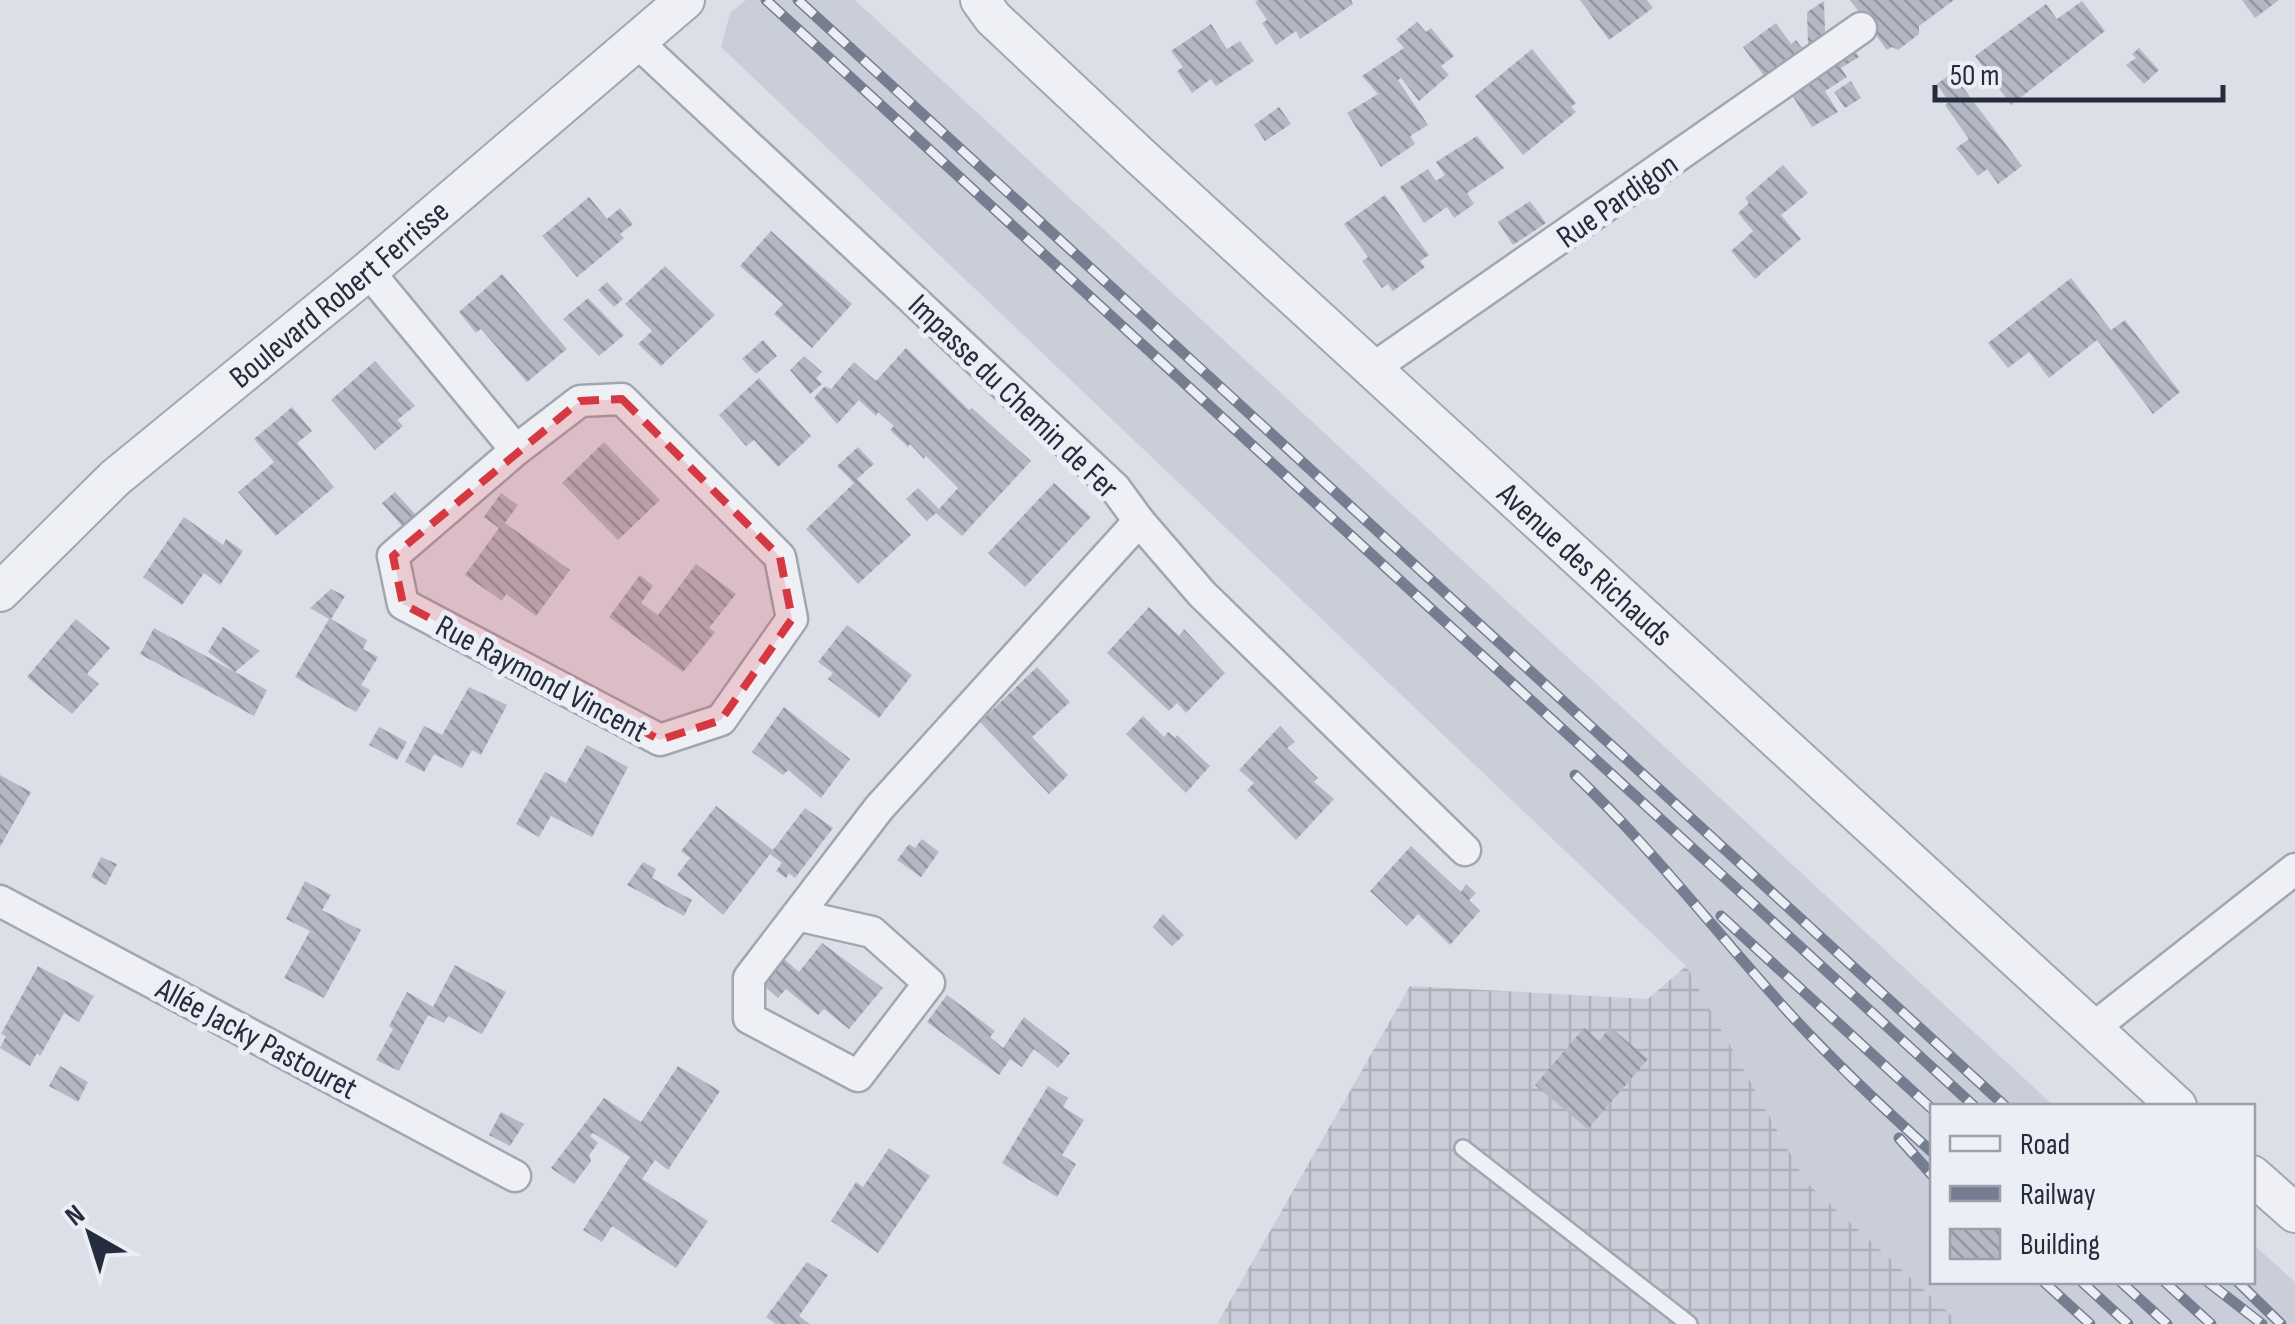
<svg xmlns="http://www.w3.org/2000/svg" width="2295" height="1324" viewBox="0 0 2295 1324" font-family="'Sofia Sans Condensed',sans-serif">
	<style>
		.built { fill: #caced9 }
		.industrial { fill: url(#industrial-grid) }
		.building { fill: url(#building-back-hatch) }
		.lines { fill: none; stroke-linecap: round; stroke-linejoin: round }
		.service-casing { stroke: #a1a6b1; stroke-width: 20 }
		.minor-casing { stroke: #a1a6b1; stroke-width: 35 }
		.tertiary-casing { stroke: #a1a6b1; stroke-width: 42 }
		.service { stroke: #eff0f5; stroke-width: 15 }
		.minor { stroke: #eff0f5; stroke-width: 30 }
		.tertiary { stroke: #eff0f5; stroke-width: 38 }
		.rail-casing { stroke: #757d91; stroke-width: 11 }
		.rail { stroke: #ebeef5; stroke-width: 8; stroke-dasharray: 22; stroke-linecap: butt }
		.marked { fill: #d53840; fill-opacity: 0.2; stroke: #d53840; stroke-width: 8; stroke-dasharray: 20 12; stroke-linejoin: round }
		.labels { text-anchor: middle; stroke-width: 10; stroke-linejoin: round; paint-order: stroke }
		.street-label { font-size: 32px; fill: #252c3e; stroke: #ebeef5 }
	</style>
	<defs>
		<pattern id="industrial-grid" width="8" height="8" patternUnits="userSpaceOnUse" patternTransform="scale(2.5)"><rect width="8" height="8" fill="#caced9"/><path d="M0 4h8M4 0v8" fill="none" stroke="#adb1bb"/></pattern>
		<pattern id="building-back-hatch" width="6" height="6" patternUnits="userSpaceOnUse" patternTransform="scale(2.5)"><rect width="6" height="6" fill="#b3b8c4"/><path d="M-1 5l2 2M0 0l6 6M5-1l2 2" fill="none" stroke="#9196a1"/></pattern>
	</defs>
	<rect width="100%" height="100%" fill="#dcdfe7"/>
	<polygon class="built" points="746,0 855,0 2054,1106 1932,1106 1932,1282 2252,1282 2253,1244 2295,1282 2295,1324 1961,1324 1806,1182 1686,966 721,47 730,13"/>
	<polygon class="industrial" points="1686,966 1806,1182 1961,1324 1217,1324 1410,986 1648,999"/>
	<g class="building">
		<polygon points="1258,0 1351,0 1353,4 1300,39 1296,31 1276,45 1262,23 1267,20 1255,2"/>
		<polygon points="1580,0 1647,0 1653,8 1609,40"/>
		<polygon points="1850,0 1954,0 1919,26 1919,34 1898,50 1892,47 1887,50"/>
		<polygon points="2242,0 2279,0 2255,18"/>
		<polygon points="1824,1 1825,33 1808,44 1807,12"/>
		<polygon points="2082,1 2105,31 2011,105 1975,56 2046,4 2057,19"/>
		<polygon points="1417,22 1426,32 1431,28 1454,56 1441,66 1449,75 1419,101 1401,78 1398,80 1428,125 1410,136 1415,144 1381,167 1347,113 1378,94 1362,76 1404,48 1396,39"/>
		<polygon points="1776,23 1791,44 1796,40 1802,48 1764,76 1743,47"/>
		<polygon points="1211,24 1227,49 1240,41 1254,61 1216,86 1211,79 1192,93 1177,71 1183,67 1171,51"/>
		<polygon points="1852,46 1859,57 1841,68 1847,77 1825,91 1838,112 1812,127 1787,87"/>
		<polygon points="2139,48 2159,70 2144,84 2126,65 2136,58 2132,54"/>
		<polygon points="1532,49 1576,103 1571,107 1576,112 1523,155 1475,96"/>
		<polygon points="1952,73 2022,166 1998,184 1987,169 1978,176 1956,148 1969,139 1945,105 1949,102 1937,84"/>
		<polygon points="1851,81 1861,98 1845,108 1834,92"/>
		<polygon points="1279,107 1291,124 1265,141 1254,125"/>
		<polygon points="1477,136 1504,168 1467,193 1474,204 1454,218 1447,207 1424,223 1400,187 1428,169 1436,181 1445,175 1436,162"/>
		<polygon points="1783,165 1808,193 1781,215 1801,239 1755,279 1731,251 1753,231 1738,213 1749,203 1745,198"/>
		<polygon points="1385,195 1429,255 1420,261 1425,267 1393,291 1388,284 1382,288 1362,261 1368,257 1344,224"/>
		<polygon points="589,197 607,219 620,208 633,224 620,234 624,238 577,277 542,236"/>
		<polygon points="1530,201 1546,223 1513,245 1498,222"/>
		<polygon points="771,231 852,304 812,348 774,314 783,304 740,266"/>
		<polygon points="665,266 715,315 661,366 638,344 652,331 625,304"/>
		<polygon points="502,274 567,349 527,382 481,329 476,333 459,312"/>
		<polygon points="2071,278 2111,330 2125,320 2180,392 2153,414 2097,340 2049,378 2029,352 2008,368 1988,343"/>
		<polygon points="607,282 623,299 614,307 598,290"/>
		<polygon points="588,298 624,335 599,356 563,319"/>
		<polygon points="763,340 777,356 756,374 742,359"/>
		<polygon points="906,348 969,410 972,408 1031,461 962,536 936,513 927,521 906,499 918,488 939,509 958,488 926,456 924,459 910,444 908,447 890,430 894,426 878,412 876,416 859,400 837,424 814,398 825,386 831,389 854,362 876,381"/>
		<polygon points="804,356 822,372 816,378 822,384 810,394 790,370"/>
		<polygon points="375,361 415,406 397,420 403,426 375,450 331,400"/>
		<polygon points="759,378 811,436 778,467 754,440 746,446 719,415"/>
		<polygon points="292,407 312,431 297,443 334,487 276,536 238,492 274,462 254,439"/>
		<polygon points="604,442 660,500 618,540 562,483"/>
		<polygon points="858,447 874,464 857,479 911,535 858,584 806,529 854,483 837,466"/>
		<polygon points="1054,483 1091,517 1025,587 988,553"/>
		<polygon points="395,492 416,515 403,527 382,503"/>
		<polygon points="501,493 518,505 505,523 570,570 536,616 506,594 502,601 465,575 499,528 484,517"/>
		<polygon points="184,517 223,545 226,539 243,551 220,585 204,573 182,605 143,577"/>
		<polygon points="696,564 736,594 709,628 715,632 683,672 609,617 640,575 653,586 641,603 658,615"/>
		<polygon points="331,589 345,596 331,619 367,640 363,649 378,657 361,685 370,690 356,712 295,677 329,619 310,608"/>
		<polygon points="1149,607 1179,636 1184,629 1225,673 1186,713 1177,703 1169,711 1107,653"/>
		<polygon points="76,619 110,648 87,674 99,684 72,714 27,677"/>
		<polygon points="847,625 912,675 879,718 828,679 833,673 818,662"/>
		<polygon points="223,627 260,651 235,672 267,690 254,716 140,654 154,628 235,672 208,652"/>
		<polygon points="1037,667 1070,702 1032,737 1068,775 1049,794 980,722"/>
		<polygon points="469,687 507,705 481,755 472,750 462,768 434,754 424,772 405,762 424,726 442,735"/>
		<polygon points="784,707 850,759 821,798 788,770 783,775 752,752"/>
		<polygon points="1143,716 1164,737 1168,732 1175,738 1177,735 1210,766 1186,793 1126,734"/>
		<polygon points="1280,726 1295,742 1287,748 1318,778 1314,782 1334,799 1296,840 1247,790 1254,783 1239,770"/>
		<polygon points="379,727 407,742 397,760 369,745"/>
		<polygon points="587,745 628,767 592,837 551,816 539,837 516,824 545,772 566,783"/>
		<polygon points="0,775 31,792 0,847"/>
		<polygon points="716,806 773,850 805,808 833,828 795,878 789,873 786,878 776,871 782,863 770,854 723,915 677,875 690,858 681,851"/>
		<polygon points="922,839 939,852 921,877 897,860 909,844 915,848"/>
		<polygon points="1411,846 1461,892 1466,884 1476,893 1469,900 1480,911 1450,945 1418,914 1407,926 1370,891"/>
		<polygon points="101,857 117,864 106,885 91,877"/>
		<polygon points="643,862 656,869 652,878 692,900 684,916 627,885"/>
		<polygon points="305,881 331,895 322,910 361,930 324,998 284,978 310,931 286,919"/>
		<polygon points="1163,914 1184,935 1172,946 1153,927"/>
		<polygon points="822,943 883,988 849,1029 824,1009 818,1015 786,989 778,998 763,985 784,959 799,972"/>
		<polygon points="455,965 506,992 482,1034 448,1016 444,1023 428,1015 399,1071 376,1060 393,1029 389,1026 407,992 433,1007"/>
		<polygon points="38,966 94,996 79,1022 64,1013 40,1056 37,1053 30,1066 0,1048 6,1036 1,1034"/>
		<polygon points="947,995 995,1031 990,1037 1003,1048 1024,1017 1070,1053 1058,1068 1034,1049 1022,1067 1010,1059 999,1075 927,1022"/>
		<polygon points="1610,1027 1648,1059 1588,1129 1535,1085 1584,1028 1599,1041"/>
		<polygon points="60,1066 88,1082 78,1102 49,1086"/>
		<polygon points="678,1066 720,1091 668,1170 655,1160 642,1179 708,1221 676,1268 612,1226 602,1242 583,1230 630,1157 593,1133 590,1136 598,1143 589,1155 591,1161 574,1184 551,1168 604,1098 641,1122"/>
		<polygon points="1048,1086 1068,1098 1063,1107 1084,1120 1062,1155 1076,1164 1057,1197 1002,1163"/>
		<polygon points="501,1112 524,1124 510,1146 489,1135"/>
		<polygon points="889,1148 930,1176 878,1253 831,1221 856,1182 863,1187"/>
		<polygon points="807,1262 828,1275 799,1316 810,1324 776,1324 766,1317"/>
	</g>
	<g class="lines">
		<defs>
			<polyline id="service" points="1463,1148 1689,1324"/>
			<g id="minor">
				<polyline points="635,40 1115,488 1139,521 1202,594 1465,850"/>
				<polyline points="368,271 516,450 580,401 622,399 780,557 792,619 721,720 660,740 403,604 393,556 516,450"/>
				<polyline points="1372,369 1861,28"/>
				<polyline points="0,901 515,1176"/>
				<polyline points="797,915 872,932 929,983 858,1076 749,1018 749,978 879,808 1139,521"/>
				<polyline points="2092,1029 2295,869"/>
			</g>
			<g id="tertiary">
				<path id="s1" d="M980,0L993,18L1140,156L2177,1106"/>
				<path id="s2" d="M0,592L115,478L368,271L685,0"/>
				<polyline points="2252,1175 2295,1213"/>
			</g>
		</defs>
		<use href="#service" class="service-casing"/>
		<use href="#minor" class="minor-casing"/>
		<use href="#tertiary" class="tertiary-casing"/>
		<use href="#service" class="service"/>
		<use href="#minor" class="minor"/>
		<use href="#tertiary" class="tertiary"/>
		<defs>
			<g id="rail">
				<polyline points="766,0 1974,1106"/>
				<polyline points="798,0 2005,1106"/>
				<path d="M1575,775C1653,849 1718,935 1790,1014C1835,1063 1883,1108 1932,1152"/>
				<polyline points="1721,916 1932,1109"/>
				<polyline points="1899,1138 1932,1175"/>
				<polyline points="2044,1282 2090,1324"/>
				<polyline points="2082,1282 2128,1324"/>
				<polyline points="2121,1282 2167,1324"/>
				<polyline points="2165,1282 2211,1324"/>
				<polyline points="2208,1282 2262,1324"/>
				<polyline points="2238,1282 2281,1324"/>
			</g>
		</defs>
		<use href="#rail" class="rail-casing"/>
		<use href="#rail" class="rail"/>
	</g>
	<path class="marked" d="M622,399L780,557L792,619L721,720L660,740L403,604L393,556L580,401Z"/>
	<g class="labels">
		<g class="street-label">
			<text transform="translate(1617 200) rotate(-35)" y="11">Rue Pardigon</text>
			<text dy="11" stroke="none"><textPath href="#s2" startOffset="452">Boulevard Robert Ferrisse</textPath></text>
			<text transform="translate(1014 396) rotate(44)" y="11">Impasse du Chemin de Fer</text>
			<text dy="11" stroke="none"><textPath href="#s1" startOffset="828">Avenue des Richauds</textPath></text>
			<text transform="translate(542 678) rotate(28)" y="11">Rue Raymond Vincent</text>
			<text transform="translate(257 1038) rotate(28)" y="11">Allée Jacky Pastouret</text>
		</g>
	</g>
	<rect x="1930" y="1104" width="325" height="180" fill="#ebeef5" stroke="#9ca0ac" stroke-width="2.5"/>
	<rect x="1950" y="1136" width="50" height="15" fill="#eff0f5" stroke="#9ca0ac" stroke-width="2.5"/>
	<text x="2020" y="1154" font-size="30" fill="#252c3e">Road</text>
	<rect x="1950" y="1186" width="50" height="15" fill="#757d91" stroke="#9ca0ac" stroke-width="2.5"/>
	<text x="2020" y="1204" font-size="30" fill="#252c3e">Railway</text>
	<rect x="1950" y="1229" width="50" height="30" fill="url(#building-back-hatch)" stroke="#9ca0ac" stroke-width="2.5"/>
	<text x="2020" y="1254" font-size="30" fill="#252c3e">Building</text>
	<g transform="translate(90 1234) rotate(321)" stroke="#ebeef5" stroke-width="8" paint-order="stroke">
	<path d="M0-8L18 38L0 25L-18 38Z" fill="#252c3e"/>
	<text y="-15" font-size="28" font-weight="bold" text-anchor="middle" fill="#252c3e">N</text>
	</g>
	<path d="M1935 85v15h288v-15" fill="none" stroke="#252c3e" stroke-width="5"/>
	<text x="1950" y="85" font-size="30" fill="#252c3e" stroke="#ebeef5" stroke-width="8" paint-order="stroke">50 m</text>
</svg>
